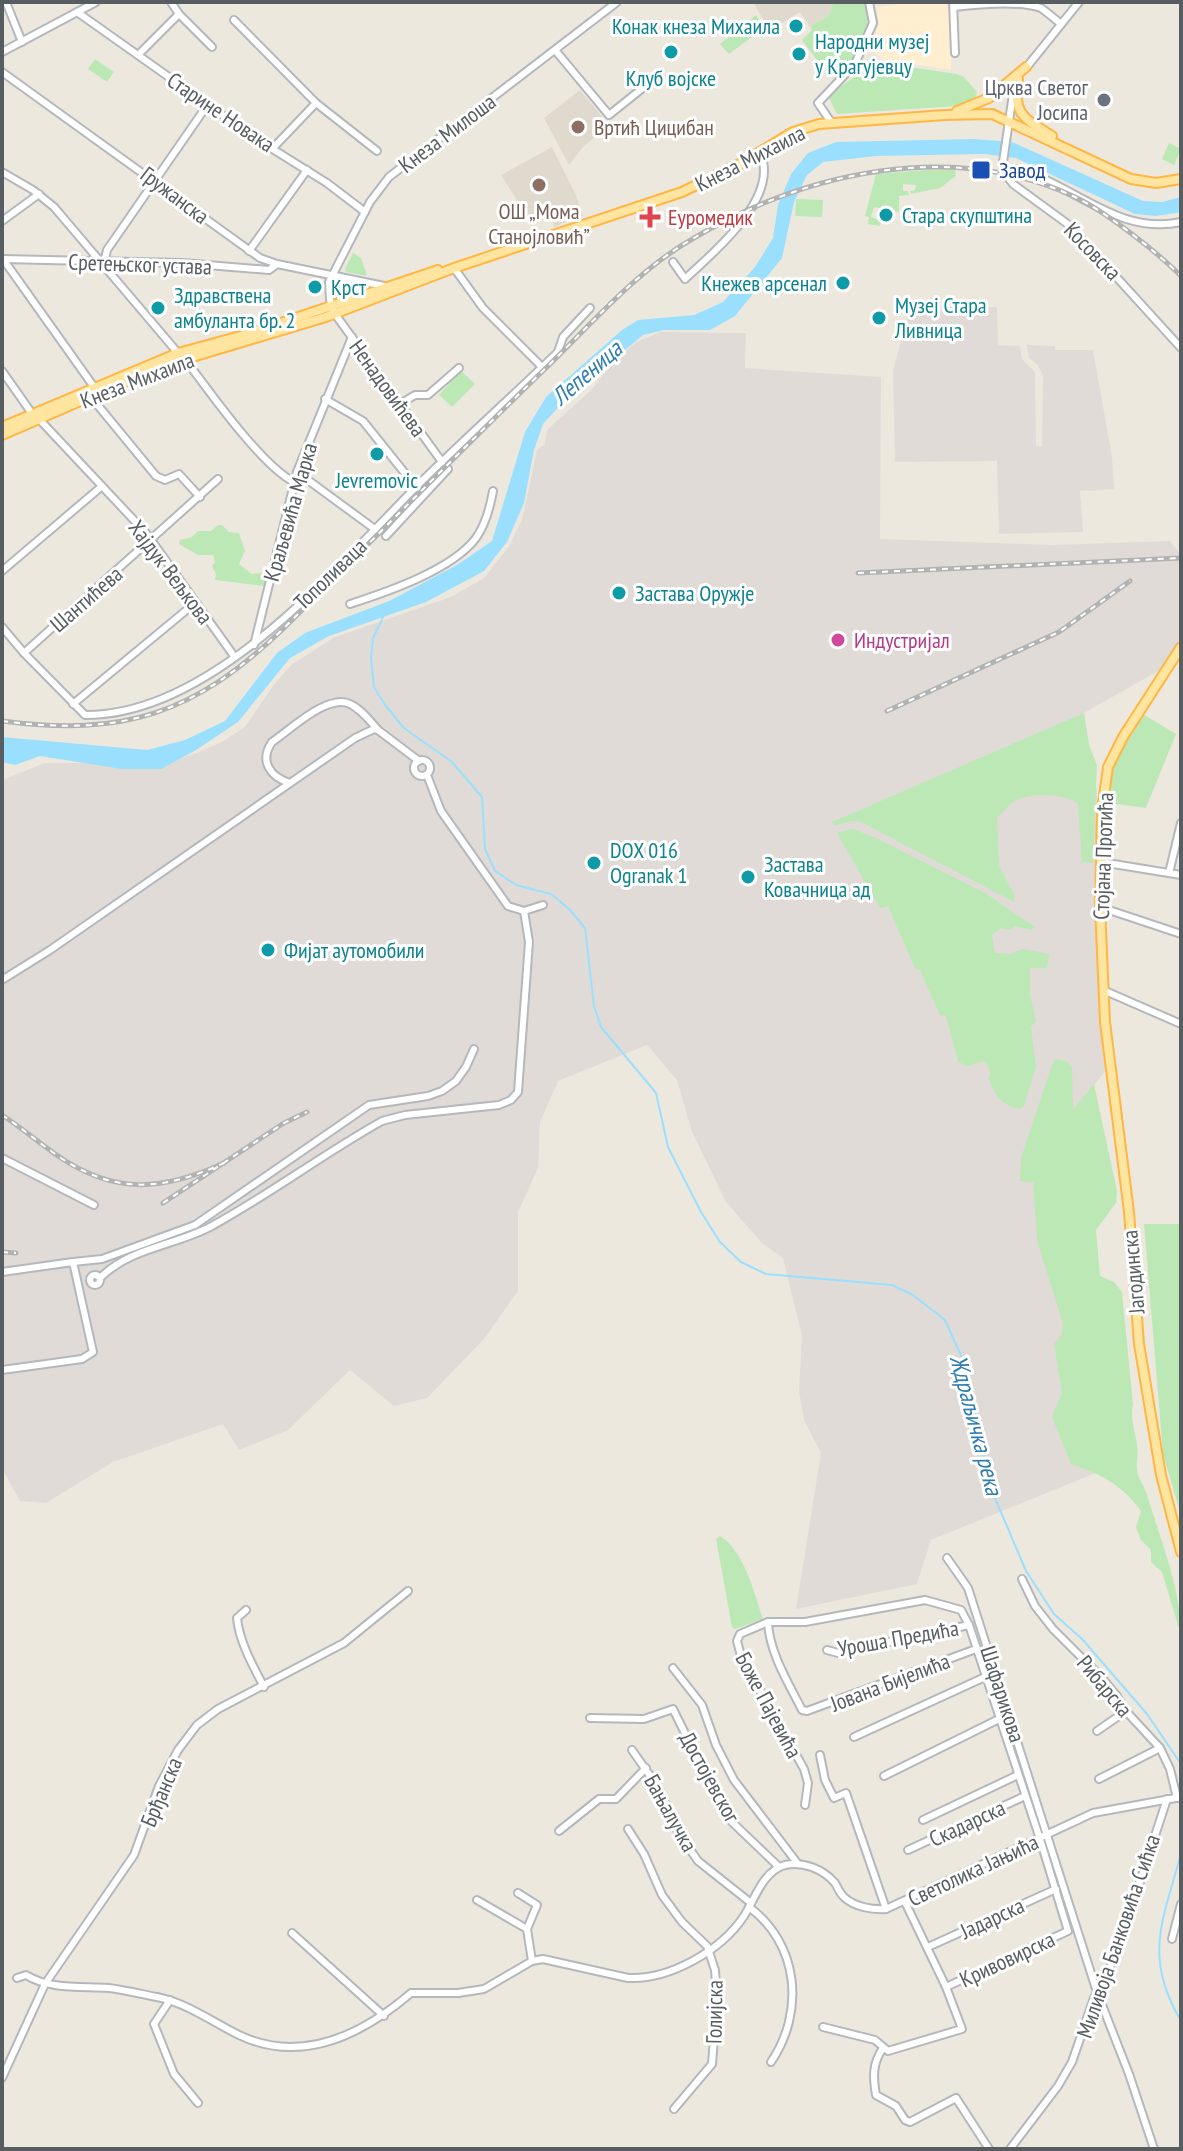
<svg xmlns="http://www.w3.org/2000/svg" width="1183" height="2151" viewBox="0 0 1183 2151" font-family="'PT Sans Narrow',sans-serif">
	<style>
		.commercial { fill: #ffefd0 }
		.industrial { fill: #e0dbd6 }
		.education { fill: #dfd9ce }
		.green { fill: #bce8b6 }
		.water { fill: #9bdfff }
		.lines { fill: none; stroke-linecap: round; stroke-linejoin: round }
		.stream { stroke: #9bdfff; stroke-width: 2 }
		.minor-casing { stroke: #b4b8bd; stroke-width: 10 }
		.major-casing { stroke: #ffb644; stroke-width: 12 }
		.minor { stroke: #fff; stroke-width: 6 }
		.major { stroke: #ffe5a0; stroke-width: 8 }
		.rail-casing { stroke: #b1b2b2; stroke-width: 5 }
		.rail { stroke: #fff; stroke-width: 2; stroke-dasharray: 6; stroke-linecap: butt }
		.culture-dot { fill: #0f9aa8; stroke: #fff; stroke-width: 3 }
		.worship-dot { fill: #6b7280; stroke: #fff; stroke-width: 3 }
		.education-dot { fill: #8d6e63; stroke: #fff; stroke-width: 3 }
		.transit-dot { fill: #1a4fb4; stroke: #fff; stroke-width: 3 }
		.health-dot { fill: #e0444e; stroke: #fff; stroke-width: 3 }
		.hotel-dot { fill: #d1479c; stroke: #fff; stroke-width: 3 }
		.labels { text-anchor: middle; stroke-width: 6; stroke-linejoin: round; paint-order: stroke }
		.culture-label { font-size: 22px; fill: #0d838f; stroke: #fff; text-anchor: start }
		.worship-label { font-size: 22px; fill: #5b616d; stroke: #fff; text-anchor: end }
		.street-label { font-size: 22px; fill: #575d61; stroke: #fff }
		.education-label { font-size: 22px; fill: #785e54; stroke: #fff; text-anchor: start }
		.transit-label { font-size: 22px; fill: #164399; stroke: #fff; text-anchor: start }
		.health-label { font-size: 22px; fill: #be3a42; stroke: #fff; text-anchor: start }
		.hotel-label { font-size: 22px; fill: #b23c85; stroke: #fff; text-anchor: start }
		.water-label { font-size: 24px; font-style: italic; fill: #2d7cb2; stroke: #fff }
	</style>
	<rect width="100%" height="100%" fill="#ede8de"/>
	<polygon class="commercial" points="915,2 950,2 951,70 883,59 869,49 879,24 877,7"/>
	<g class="industrial">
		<polygon points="912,299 944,307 997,307 998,345 1020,346 1022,359 1035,372 1036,446 1042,446 1043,376 1038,365 1029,358 1027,345 1055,346 1055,350 1093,350 1112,457 1114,489 1080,491 1083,532 999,534 997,461 895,462 893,371"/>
		<polygon points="660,332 746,333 745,368 881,377 880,539 1054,545 1170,541 1181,555 1181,658 1084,713 1101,818 1101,965 1111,1064 1035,1158 1098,1472 931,1540 917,1584 796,1609 821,1453 804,1420 799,1391 802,1335 783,1258 762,1243 726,1202 692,1132 677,1080 647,1045 558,1081 540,1122 538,1168 518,1212 518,1291 484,1339 427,1398 394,1406 350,1370 288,1430 239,1450 223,1424 113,1462 46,1503 20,1501 2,1468 2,780 45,763 165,763 197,753 222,742 245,727 273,686 291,665 333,638 451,597 484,578 509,546 522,520 537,450 545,444 547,430 590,391 615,361 635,343"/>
	</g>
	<g class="education">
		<polygon points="753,2 834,2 829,15 810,27 800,12 770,31"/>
		<polygon points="580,90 609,125 582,148 569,165 544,118"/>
		<polygon points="552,147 576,195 583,216 569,221 568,219 566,222 554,227 550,214 529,219 501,175"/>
	</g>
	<g class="green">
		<path d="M834,2H865C873,23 861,53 846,69L837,58L823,68L802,40L812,30L810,27L829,15Z"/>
		<polygon points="756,15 764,28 729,54 720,44"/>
		<polygon points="95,59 114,72 107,82 88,69"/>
		<polygon points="883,63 957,74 964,77 977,92 975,101 970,105 837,114 828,96 865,69"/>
		<polygon points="1169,143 1181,149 1174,165 1162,159"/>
		<polygon points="927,170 955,170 956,176 940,188 911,194 910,191 915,190 916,185 903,184 903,191 908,191 909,195 899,196 899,212 874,207 871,217 881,221 880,226 868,224 869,217 865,216 876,174"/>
		<polygon points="796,199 823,200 822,217 795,216"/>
		<polygon points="353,253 361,258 367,276 346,272 345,269"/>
		<polygon points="461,371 475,384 452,407 439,395"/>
		<polygon points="218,525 222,525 229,532 239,533 245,551 239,564 252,574 267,572 264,586 215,580 216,574 212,566 215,562 213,555 198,555 179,544 180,540 192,537 198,531 211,531"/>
		<path d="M1084,713L1089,745L1097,765L1093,863L1082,862L1078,804C1068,793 1029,793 1016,800C1009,804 1002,813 997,818L999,866L1015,896L1014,902L861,822L852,821L834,826L832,822Z"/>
		<polygon points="1141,713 1176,734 1146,808 1109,803 1113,761"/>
		<path d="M853,829L876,838L985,893L1035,927L1031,930L1015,926L1010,930L1001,928L992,935L995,953L1011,954L1022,949L1049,954L1047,968H1030V995L1036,1021L1031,1027L1036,1067L1024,1106L1020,1109C1001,1106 995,1094 988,1078L991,1073L985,1061L965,1066L958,1061L946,1016L940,1015L920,970L915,968L888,906L880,908L837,833Z"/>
		<path d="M1054,1059L1067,1061L1072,1067L1073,1110L1094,1084L1117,1191L1116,1203L1096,1230L1100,1276L1114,1282L1122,1292L1133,1404C1130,1420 1135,1429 1137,1445C1139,1454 1136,1461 1137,1470C1138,1479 1146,1488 1148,1498C1161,1542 1181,1588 1181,1635L1162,1572L1151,1562V1550L1141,1540L1136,1527L1141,1511C1122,1485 1101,1474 1071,1464L1052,1417L1062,1393L1054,1344L1062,1334L1063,1324L1037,1240L1033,1182L1020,1181L1021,1158Z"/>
		<polygon points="1144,1224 1181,1224 1181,1515 1163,1454"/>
		<path d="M720,1536C745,1552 754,1593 763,1619L735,1629L732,1627L716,1539Z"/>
	</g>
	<polygon class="water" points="974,139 1012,142 1143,201 1162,202 1181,197 1181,212 1156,216 1135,214 1016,158 984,154 876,156 823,162 807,175 794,202 782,258 735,316 710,330 664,330 643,335 567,398 543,424 534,450 524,503 507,542 484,571 426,602 329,636 290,658 238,722 196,750 161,769 122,769 40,756 15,765 2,762 2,737 147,750 185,740 225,721 277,653 305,633 389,601 457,565 492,541 525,432 546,397 622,330 638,320 694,315 723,302 755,267 773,238 778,205 791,174 808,153 836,142"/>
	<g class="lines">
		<g class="stream">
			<polyline points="384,615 373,638 371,658 374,687 385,705 404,728 452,762 482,797 485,849 495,871 516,885 551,894 569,909 585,928 594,1006 601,1027 656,1093 668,1147 701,1212 720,1242 741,1262 766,1274 892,1285 913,1295 945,1320 962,1358 972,1396 989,1484 1026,1571 1054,1614 1083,1640 1147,1714 1181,1764"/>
			<path d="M1181,1853C1164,1919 1142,1955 1181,2021"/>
		</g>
		<defs>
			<g id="minor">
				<polyline points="6,2 22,42"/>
				<polyline points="171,2 179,14 212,47"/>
				<polyline points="953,2 955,53"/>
				<path d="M954,7C979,4 1018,0 1041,8C1048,13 1055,19 1061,24"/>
				<polyline points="77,12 255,138 327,183 365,212"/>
				<polyline points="234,20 316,103 377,151"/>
				<polyline points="555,50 609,115 649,83"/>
				<polyline points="2,52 96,2"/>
				<polyline points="138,55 179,14"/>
				<polyline points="1026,68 1079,2"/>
				<polyline points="2,72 260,258 277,264 384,286"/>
				<polyline points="1014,87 1003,162 1005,174 1013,184 1069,225 1181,348"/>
				<polyline points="831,122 818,103 855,64 873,23 869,2"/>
				<polyline points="273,148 316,103"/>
				<path d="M1017,169C1075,185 1118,236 1181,222"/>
				<polyline points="2,172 33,190 54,207 178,353"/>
				<polyline points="2,221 39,194"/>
				<polyline points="249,251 307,170"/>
				<polyline points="2,259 183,263 269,270 277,264"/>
				<polyline points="3,259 94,387"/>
				<path d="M673,262L685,279C714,252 781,197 760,153"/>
				<polyline points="104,263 107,250 208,104"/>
				<polyline points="454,268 483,308 542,367"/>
				<polyline points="333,276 342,303"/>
				<path d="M185,359C209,391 261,465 294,482"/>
				<polyline points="2,371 33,415"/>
				<polyline points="91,397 156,476 165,480 179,474 200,497"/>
				<polyline points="325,399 363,421 416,487"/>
				<polyline points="400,404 415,395 428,395 459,368"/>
				<polyline points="39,419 146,533 234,656"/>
				<polyline points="442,462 335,314 330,300 329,282 370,202 389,177 617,2"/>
				<polyline points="297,472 376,530"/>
				<polyline points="386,536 448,469"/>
				<polyline points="2,571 101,487"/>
				<path d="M350,604C387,592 452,570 476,538C486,524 490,508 493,491"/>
				<path d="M2,627L24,653L85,715C212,716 335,569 417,486C463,440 512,397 558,352L563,337L590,308"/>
				<polyline points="254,645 297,472 352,337"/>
				<polyline points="24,653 218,479"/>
				<polyline points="73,704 195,603"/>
				<circle cx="422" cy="768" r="8"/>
				<polyline points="427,775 441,811 508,906 524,911 543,905"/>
				<path d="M290,783C270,777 259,761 272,742C290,730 328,693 350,704C361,709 370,721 378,730"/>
				<polyline points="1101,862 1181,875"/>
				<polyline points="1169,873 1181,823"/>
				<polyline points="1100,907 1181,934"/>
				<polyline points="2,980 50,950 355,738 374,729 378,730 419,761"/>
				<polyline points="1103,990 1181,1024"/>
				<polyline points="2,1158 94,1205"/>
				<polyline points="2,1272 73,1262"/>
				<circle cx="95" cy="1280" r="5"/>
				<path d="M100,1278C130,1248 173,1246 210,1227C269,1195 323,1154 382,1121L405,1115L499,1105L511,1100L518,1092L529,942L524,911"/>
				<polyline points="2,1370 82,1359 93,1352 73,1262 102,1259 195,1225 369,1105 428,1096 442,1091 456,1081 466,1067 474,1049"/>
				<polyline points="947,1558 968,1588 1097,1992 1129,2074 1154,2149"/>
				<polyline points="1022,1579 1035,1606 1053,1629 1101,1677 1117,1696 1124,1709 1160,1748 1170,1769 1177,1798"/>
				<path d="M246,1610L237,1618C239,1641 253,1666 264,1687"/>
				<path d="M768,1622C769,1652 789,1684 802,1710L807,1711L976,1649"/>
				<polyline points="827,1650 838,1653 969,1625"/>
				<polyline points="673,1668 702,1705 716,1745 734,1780 798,1864"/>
				<polyline points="590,1718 644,1719 673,1709 711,1786 732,1822 779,1867"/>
				<polyline points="1097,1731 1126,1711"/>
				<polyline points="854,1737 985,1677"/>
				<polyline points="632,1750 658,1787 678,1832 698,1861 751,1903"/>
				<polyline points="820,1755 825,1780 834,1798 846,1793 886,1909"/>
				<polyline points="884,1776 999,1719"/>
				<polyline points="1099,1779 1160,1748"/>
				<polyline points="805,1805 808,1783 804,1769 741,1656 737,1641 740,1634 768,1622 805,1622 925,1600 961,1610 969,1625 1040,1839 1068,1931 946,1987"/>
				<polyline points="923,1820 1018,1775"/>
				<polyline points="628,1829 644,1854 662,1895 682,1922 707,1946 715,1970 717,1999 712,2064 674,2109"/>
				<polyline points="559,1831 599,1799 616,1799 646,1768"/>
				<polyline points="908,1850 1025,1796"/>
				<polyline points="518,1893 537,1905 527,1929 532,1961"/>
				<polyline points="477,1900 527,1929"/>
				<path d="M749,1907C799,1944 805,2012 771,2062"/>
				<polyline points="292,1933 384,2016"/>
				<polyline points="1172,1939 1181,1904"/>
				<polyline points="928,1947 1056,1889"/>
				<path d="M17,1978L26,1975C50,1990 82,1986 109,1988C125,1990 141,1994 157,1997C187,2003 212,2022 239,2035C302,2065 363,2034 411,1993H458L484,1989L532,1961L543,1959L628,1978C669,1980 721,1951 744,1916C755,1899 763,1871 785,1865C803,1861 823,1869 835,1883C838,1888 840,1894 845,1898C855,1907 873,1910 886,1909L1093,1813L1181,1797"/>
				<polyline points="170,2000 154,2024 174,2074 198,2103"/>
				<polyline points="823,2027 875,2040 888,2051 962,2029 946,1987 905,1902"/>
				<path d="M883,2048C872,2064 873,2077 876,2095L896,2106L905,2120L910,2122L956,2098L989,2149"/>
				<polyline points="2,2078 45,1984 134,1855 159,1786 178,1750 197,1725 218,1709 344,1643 408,1591"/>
				<polyline points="1010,2149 1058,2086 1072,2062 1094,1998 1116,1955 1167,1799"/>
			</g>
			<g id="major">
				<path d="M1018,79C1012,115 1025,119 1052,136"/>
				<polyline points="957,111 989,98 1026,67"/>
				<polyline points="2,427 178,353 251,333 438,270"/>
				<polyline points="2,435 131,379 189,358 326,317 454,268 682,192 742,163 793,132 819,124 945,115 992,114 1131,179 1156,183 1181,179"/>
				<polyline points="1181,647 1123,737 1108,767 1102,810 1100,907 1105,1022 1129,1212 1139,1344 1161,1475 1181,1552"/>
			</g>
		</defs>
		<use href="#minor" class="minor-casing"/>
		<use href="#major" class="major-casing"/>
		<use href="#minor" class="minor"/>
		<use href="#major" class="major"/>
		<defs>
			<g id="rail">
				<polyline points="858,573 1181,558"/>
				<polyline points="887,711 1059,632 1130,581"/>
				<path d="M2,721C124,737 194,714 283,629C372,541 459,452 549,365C594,321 639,269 694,238C806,172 952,139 1075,197C1105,211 1157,252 1181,276"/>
				<path d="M2,1115C22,1128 39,1143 58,1156C115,1195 163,1191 224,1163"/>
				<polyline points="163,1203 284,1123 307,1112"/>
				<polyline points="2,1252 16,1253"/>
			</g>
		</defs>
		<use href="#rail" class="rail-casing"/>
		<use href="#rail" class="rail"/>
	</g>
	<g class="culture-dot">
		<circle cx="796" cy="26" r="8"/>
		<circle cx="671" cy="52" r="8"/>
		<circle cx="799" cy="54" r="8"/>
		<circle cx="886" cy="215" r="8"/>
		<circle cx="843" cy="283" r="8"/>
		<circle cx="315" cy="287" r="8"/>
		<circle cx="158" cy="308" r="8"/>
		<circle cx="879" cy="318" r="8"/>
		<circle cx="377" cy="454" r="8"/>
		<circle cx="619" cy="593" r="8"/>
		<circle cx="594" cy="863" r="8"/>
		<circle cx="748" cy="877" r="8"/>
		<circle cx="268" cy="950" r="8"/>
	</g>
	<circle class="worship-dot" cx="1104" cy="100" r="8"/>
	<g class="education-dot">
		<circle cx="578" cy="127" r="8"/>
		<circle cx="539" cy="185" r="8"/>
	</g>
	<rect class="transit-dot" x="971" y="160" width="20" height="20" rx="4"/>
	<path class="health-dot" d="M646 205h8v8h8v8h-8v8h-8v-8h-8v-8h8z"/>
	<circle class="hotel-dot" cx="838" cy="640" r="8"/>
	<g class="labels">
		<g class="culture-label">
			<text x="780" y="34" text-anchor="end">Конак кнеза Михаила</text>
			<text x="815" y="49">Народни музеј<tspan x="815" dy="25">у Крагујевцу</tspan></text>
			<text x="671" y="86" text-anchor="middle">Клуб војске</text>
			<text x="902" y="223">Стара скупштина</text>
			<text x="827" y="291" text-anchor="end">Кнежев арсенал</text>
			<text x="331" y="295">Крст</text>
			<text x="174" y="303">Здравствена<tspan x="174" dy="25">амбуланта бр. 2</tspan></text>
			<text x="895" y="313">Музеј Стара<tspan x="895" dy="25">Ливница</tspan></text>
			<text x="377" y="488" text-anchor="middle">Jevremovic</text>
			<text x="635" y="601">Застава Оружје</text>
			<text x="610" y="858">DOX 016<tspan x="610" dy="25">Ogranak 1</tspan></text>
			<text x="764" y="872">Застава<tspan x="764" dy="25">Ковачница ад</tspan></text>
			<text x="284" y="958">Фијат аутомобили</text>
		</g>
		<g class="worship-label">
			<text x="1088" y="95">Црква Светог<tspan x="1088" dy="25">Јосипа</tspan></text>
		</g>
		<g class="street-label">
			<text transform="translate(221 112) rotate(34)" y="8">Старине Новака</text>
			<text transform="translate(447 133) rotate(-37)" y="8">Кнеза Милоша</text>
			<text transform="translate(750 158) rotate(-27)" y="8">Кнеза Михаила</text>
			<text transform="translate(175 195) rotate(37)" y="8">Гружанска</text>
			<text transform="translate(1093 251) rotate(46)" y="8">Косовска</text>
			<text transform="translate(140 264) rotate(2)" y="8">Сретењског устава</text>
			<text transform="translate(137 380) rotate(-21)" y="8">Кнеза Михаила</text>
			<text transform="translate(388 388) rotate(54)" y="8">Ненадовићева</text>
			<text transform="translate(290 512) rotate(-74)" y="8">Краљевића Марка</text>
			<text transform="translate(171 572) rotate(53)" y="8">Хајдук Вељкова</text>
			<text transform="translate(330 574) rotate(-44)" y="8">Тополиваца</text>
			<text transform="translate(86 599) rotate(-41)" y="8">Шантићева</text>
			<text transform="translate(1103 856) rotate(-88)" y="8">Стојана Протића</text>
			<text transform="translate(1133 1272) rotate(-95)" y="8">Јагодинска</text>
			<text transform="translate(898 1638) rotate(-10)" y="8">Уроша Предића</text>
			<text transform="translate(890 1682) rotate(-21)" y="8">Јована Бијелића</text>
			<text transform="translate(1105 1686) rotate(50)" y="8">Рибарска</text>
			<text transform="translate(1003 1694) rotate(72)" y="8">Шафарикова</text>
			<text transform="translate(769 1705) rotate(62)" y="8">Боже Пајевића</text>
			<text transform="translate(710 1777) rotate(61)" y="8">Достојевског</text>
			<text transform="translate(161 1792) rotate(-67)" y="8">Брђанска</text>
			<text transform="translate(671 1813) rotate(61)" y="8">Бањалучка</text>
			<text transform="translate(967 1823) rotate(-25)" y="8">Скадарска</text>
			<text transform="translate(973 1870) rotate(-25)" y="8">Светолика Јањића</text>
			<text transform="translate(992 1918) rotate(-25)" y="8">Јадарска</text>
			<text transform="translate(1118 1936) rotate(-71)" y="8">Миливоја Банковића Сићка</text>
			<text transform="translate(1007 1959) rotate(-25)" y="8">Кривовирска</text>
			<text transform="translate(714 2012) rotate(-89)" y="8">Голијска</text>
		</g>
		<g class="education-label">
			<text x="594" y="135">Вртић Цицибан</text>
			<text x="539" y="219" text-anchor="middle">ОШ „Мома<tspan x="539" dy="25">Станојловић”</tspan></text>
		</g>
		<g class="transit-label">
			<text x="999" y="178">Завод</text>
		</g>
		<g class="health-label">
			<text x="668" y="225">Еуромедик</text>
		</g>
		<g class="hotel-label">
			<text x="854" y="648">Индустријал</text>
		</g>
		<g class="water-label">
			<text transform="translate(587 373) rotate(-41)" y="8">Лепеница</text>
			<text transform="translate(976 1425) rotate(75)" y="8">Ждраљичка река</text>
		</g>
	</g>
	<rect width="1183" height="2151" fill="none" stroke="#575d61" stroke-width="8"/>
</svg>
